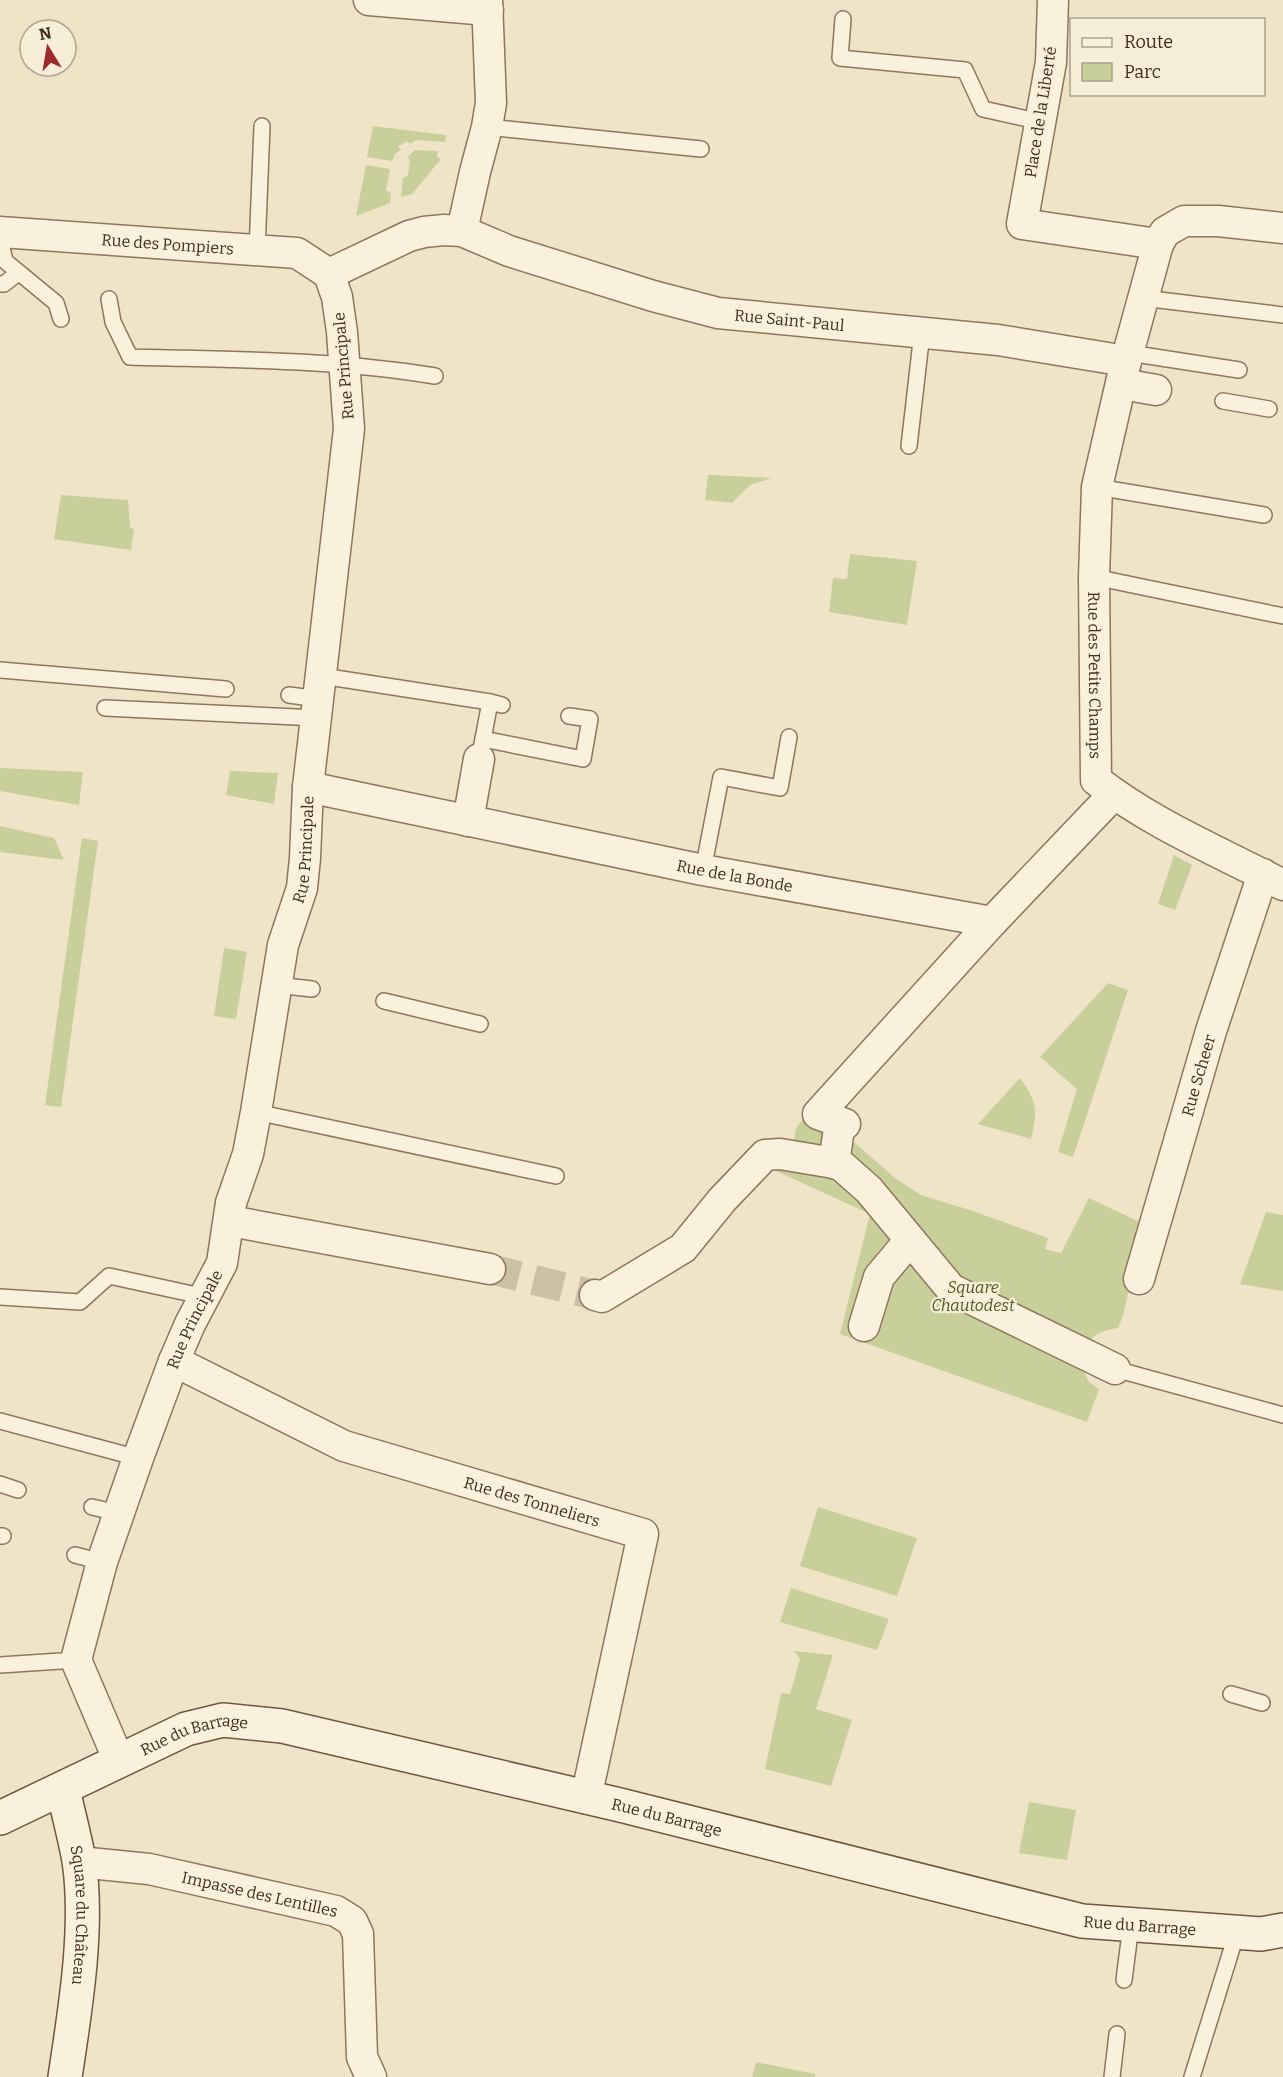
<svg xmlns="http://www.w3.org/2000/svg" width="1283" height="2077" viewBox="0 0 1283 2077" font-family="Bitter,serif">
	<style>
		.green { fill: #c9cf9b }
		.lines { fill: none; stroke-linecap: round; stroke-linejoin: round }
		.street-tunnel { stroke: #ccc0a6; stroke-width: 30; stroke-dasharray: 30 15; stroke-linecap: butt }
		.lane-casing { stroke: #8d765c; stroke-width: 18 }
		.street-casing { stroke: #8d765c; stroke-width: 33 }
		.secondary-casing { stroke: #6f573f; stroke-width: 36 }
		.lane { stroke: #faf1dc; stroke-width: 15 }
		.street { stroke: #faf1dc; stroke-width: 30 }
		.secondary { stroke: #faf1dc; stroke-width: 33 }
		.labels { text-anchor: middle; stroke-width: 4.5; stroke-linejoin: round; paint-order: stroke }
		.street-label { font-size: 16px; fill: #3d2e20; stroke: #f7eed8 }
		.park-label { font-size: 16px; font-style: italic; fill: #4d5a26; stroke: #f7eed8 }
	</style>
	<rect width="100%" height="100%" fill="#f0e4c8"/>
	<g class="green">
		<polygon points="373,126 446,135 445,142 416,140 410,144 407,141 398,147 401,150 395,154 392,161 367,157"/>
		<polygon points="415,150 438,151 437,157 441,159 412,194 401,197 403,178 408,175 410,161 408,157"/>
		<polygon points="366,165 390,169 386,191 391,192 390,203 356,216"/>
		<polygon points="708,475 710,475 772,478 750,485 732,503 705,500"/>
		<polygon points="61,495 128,500 130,528 134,529 131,550 54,539"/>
		<polygon points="850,554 917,561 907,625 829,612 833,578 847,579"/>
		<polygon points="0,768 83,772 79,805 0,791"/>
		<polygon points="230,771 278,773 274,804 226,795"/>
		<polygon points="0,826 54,838 64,860 0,852"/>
		<polygon points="82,838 98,841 61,1107 45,1105"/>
		<polygon points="1174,855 1192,865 1175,910 1158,904"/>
		<polygon points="224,948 247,952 236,1019 214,1016"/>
		<polygon points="1108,983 1128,990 1073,1157 1058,1152 1077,1089 1040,1057"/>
		<path d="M1020,1078C1037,1102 1038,1111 1031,1139L978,1124Z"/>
		<path d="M803,1119L839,1129L895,1178L921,1195L970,1210L1048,1238L1045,1249L1061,1253L1089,1198L1144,1224L1123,1316L1118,1328C1092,1332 1089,1339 1079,1362L1089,1382L1099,1389L1087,1422L840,1334L870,1214L776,1171L782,1141L794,1142L796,1128Z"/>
		<polygon points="1266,1212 1283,1215 1283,1291 1240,1284"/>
		<polygon points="818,1507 917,1538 897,1596 800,1566"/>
		<polygon points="791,1588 889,1619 877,1650 780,1622"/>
		<polygon points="794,1651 833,1655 816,1709 852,1720 831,1786 765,1769 781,1693 790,1694 800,1659"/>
		<polygon points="1029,1802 1076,1810 1067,1860 1019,1853"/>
		<polygon points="756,2062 815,2074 815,2077 752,2077"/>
	</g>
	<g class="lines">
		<polyline class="street-tunnel" points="490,1269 595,1295"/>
		<defs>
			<g id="lane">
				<polyline points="843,19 840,58 965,70 983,109 1041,122"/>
				<polyline points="487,127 701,149"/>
				<polyline points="1,232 1,243 5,261 56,303 61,319"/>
				<polyline points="257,251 262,126"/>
				<polyline points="0,284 4,284 18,273"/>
				<polyline points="1143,298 1283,315"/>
				<path d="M109,299L113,322L130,357C232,360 334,359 435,376"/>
				<polyline points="1129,353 1239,370"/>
				<polyline points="1223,401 1269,409"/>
				<polyline points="909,446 922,333"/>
				<polyline points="1097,487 1264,515"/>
				<polyline points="1094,577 1283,616"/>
				<polyline points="0,670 226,689"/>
				<polyline points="322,676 490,702"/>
				<polyline points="289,695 319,699"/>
				<polyline points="105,708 317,718"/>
				<polyline points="483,739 490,702 502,705"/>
				<polyline points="479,759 483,739 583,759 590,719 569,716"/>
				<polyline points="703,870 721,777 780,788 789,737"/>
				<polyline points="276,985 312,989"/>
				<polyline points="384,1001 480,1024"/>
				<polyline points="256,1112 556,1176"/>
				<polyline points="0,1297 80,1302 109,1276 206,1297"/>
				<polyline points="1115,1369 1283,1415"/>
				<polyline points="0,1421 138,1458"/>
				<polyline points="0,1484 18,1490"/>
				<polyline points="92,1507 118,1513"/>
				<polyline points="0,1536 3,1536"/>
				<polyline points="75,1555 102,1562"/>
				<polyline points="0,1665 76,1660"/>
				<polyline points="1231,1694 1262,1703"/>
				<polyline points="1124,1980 1131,1925"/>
				<polyline points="1112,2077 1117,2034"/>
				<polyline points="1192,2077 1237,1932"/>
			</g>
			<g id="street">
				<polyline points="369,0 488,10"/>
				<polyline points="1053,0 1051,62 1022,224 1158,244"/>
				<path id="s1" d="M1283,228L1218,221H1184L1165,232L1158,244L1126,361L1097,487L1094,577L1096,780C1152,824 1220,852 1283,885"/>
				<polyline points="462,231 475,172 487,127 491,103 487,0"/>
				<path id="s2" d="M0,232L297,253L329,274"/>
				<path id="s3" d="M329,274L409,236L424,232L444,230L462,231L509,251L653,296L718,313L998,340L1126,361"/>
				<polyline points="1122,384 1156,390"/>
				<path id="s4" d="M308,787L703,870L992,922"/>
				<polyline points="468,821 479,759"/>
				<polyline points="834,1163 839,1129 845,1124 818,1114 992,922 1114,794"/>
				<polyline points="230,1221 490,1269"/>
				<path id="s5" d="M1139,1279L1211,1031L1263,874"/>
				<polyline points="595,1295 602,1297 683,1248 722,1200 765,1155 780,1154 834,1163 842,1166 869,1190 951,1289 1115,1369"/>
				<polyline points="864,1326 879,1277 910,1240"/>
				<path id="s6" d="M174,1361L344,1446L643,1534L586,1798"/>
				<path id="s7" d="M119,1761L76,1660L102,1562L138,1458L174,1361L190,1324L222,1263L231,1203L248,1154L256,1112L283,945L302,888L305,858L308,787L349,429L342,332L337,297L329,274"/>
				<path id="s8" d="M79,1862L149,1869L336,1911L352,1921L358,1934L362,2057L371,2077"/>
			</g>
			<g id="secondary">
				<path id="s9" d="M63,1789C68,1813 75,1837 79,1861C89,1927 75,2011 65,2077"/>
				<path id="s10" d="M0,1818L186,1729L223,1720L282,1726L620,1805L1082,1921L1261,1934L1283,1930"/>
			</g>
		</defs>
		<use href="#lane" class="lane-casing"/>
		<use href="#street" class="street-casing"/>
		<use href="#secondary" class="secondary-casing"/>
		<use href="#lane" class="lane"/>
		<use href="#street" class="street"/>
		<use href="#secondary" class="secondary"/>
	</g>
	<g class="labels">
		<g class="street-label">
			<text transform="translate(1040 112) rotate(-81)" y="6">Place de la Liberté</text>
			<text dy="6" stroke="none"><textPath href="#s2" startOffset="168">Rue des Pompiers</textPath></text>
			<text dy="6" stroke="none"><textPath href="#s3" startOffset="483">Rue Saint-Paul</textPath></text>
			<text transform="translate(343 366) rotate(-95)" y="6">Rue Principale</text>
			<text dy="6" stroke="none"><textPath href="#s1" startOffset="574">Rue des Petits Champs</textPath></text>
			<text dy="6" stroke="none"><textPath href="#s7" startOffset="957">Rue Principale</textPath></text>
			<text dy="6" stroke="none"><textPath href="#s4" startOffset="436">Rue de la Bonde</textPath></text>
			<text dy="6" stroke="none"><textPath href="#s5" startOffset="212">Rue Scheer</textPath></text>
			<text dy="6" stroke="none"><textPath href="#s7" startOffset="471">Rue Principale</textPath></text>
			<text dy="6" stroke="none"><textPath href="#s6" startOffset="386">Rue des Tonneliers</textPath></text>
			<text dy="6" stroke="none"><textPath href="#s10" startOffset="213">Rue du Barrage</textPath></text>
			<text dy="6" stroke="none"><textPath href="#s10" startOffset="699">Rue du Barrage</textPath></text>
			<text dy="6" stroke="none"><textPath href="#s8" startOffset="184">Impasse des Lentilles</textPath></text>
			<text dy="6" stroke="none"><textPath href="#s9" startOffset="128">Square du Château</textPath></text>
			<text dy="6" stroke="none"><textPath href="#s10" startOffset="1185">Rue du Barrage</textPath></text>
		</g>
		<g class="park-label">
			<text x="973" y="1293">Square<tspan x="973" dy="18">Chautodest</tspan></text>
		</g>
	</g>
	<rect x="1070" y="18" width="195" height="78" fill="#f7eed8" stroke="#ada18e" stroke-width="1.5"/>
	<rect x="1082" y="38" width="30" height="9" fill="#faf1dc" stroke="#ada18e" stroke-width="1.5"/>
	<text x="1124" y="48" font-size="18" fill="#3d2e20">Route</text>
	<rect x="1082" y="63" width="30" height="18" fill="#c9cf9b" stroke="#ada18e" stroke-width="1.5"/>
	<text x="1124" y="78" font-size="18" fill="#3d2e20">Parc</text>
	<g transform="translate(48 48) rotate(349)"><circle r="28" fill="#f7eed8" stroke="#ada18e" stroke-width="1.5"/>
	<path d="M0-4.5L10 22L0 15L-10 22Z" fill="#9e2a2b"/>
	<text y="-9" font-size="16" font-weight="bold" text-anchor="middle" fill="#3d2e20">N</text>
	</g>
</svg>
